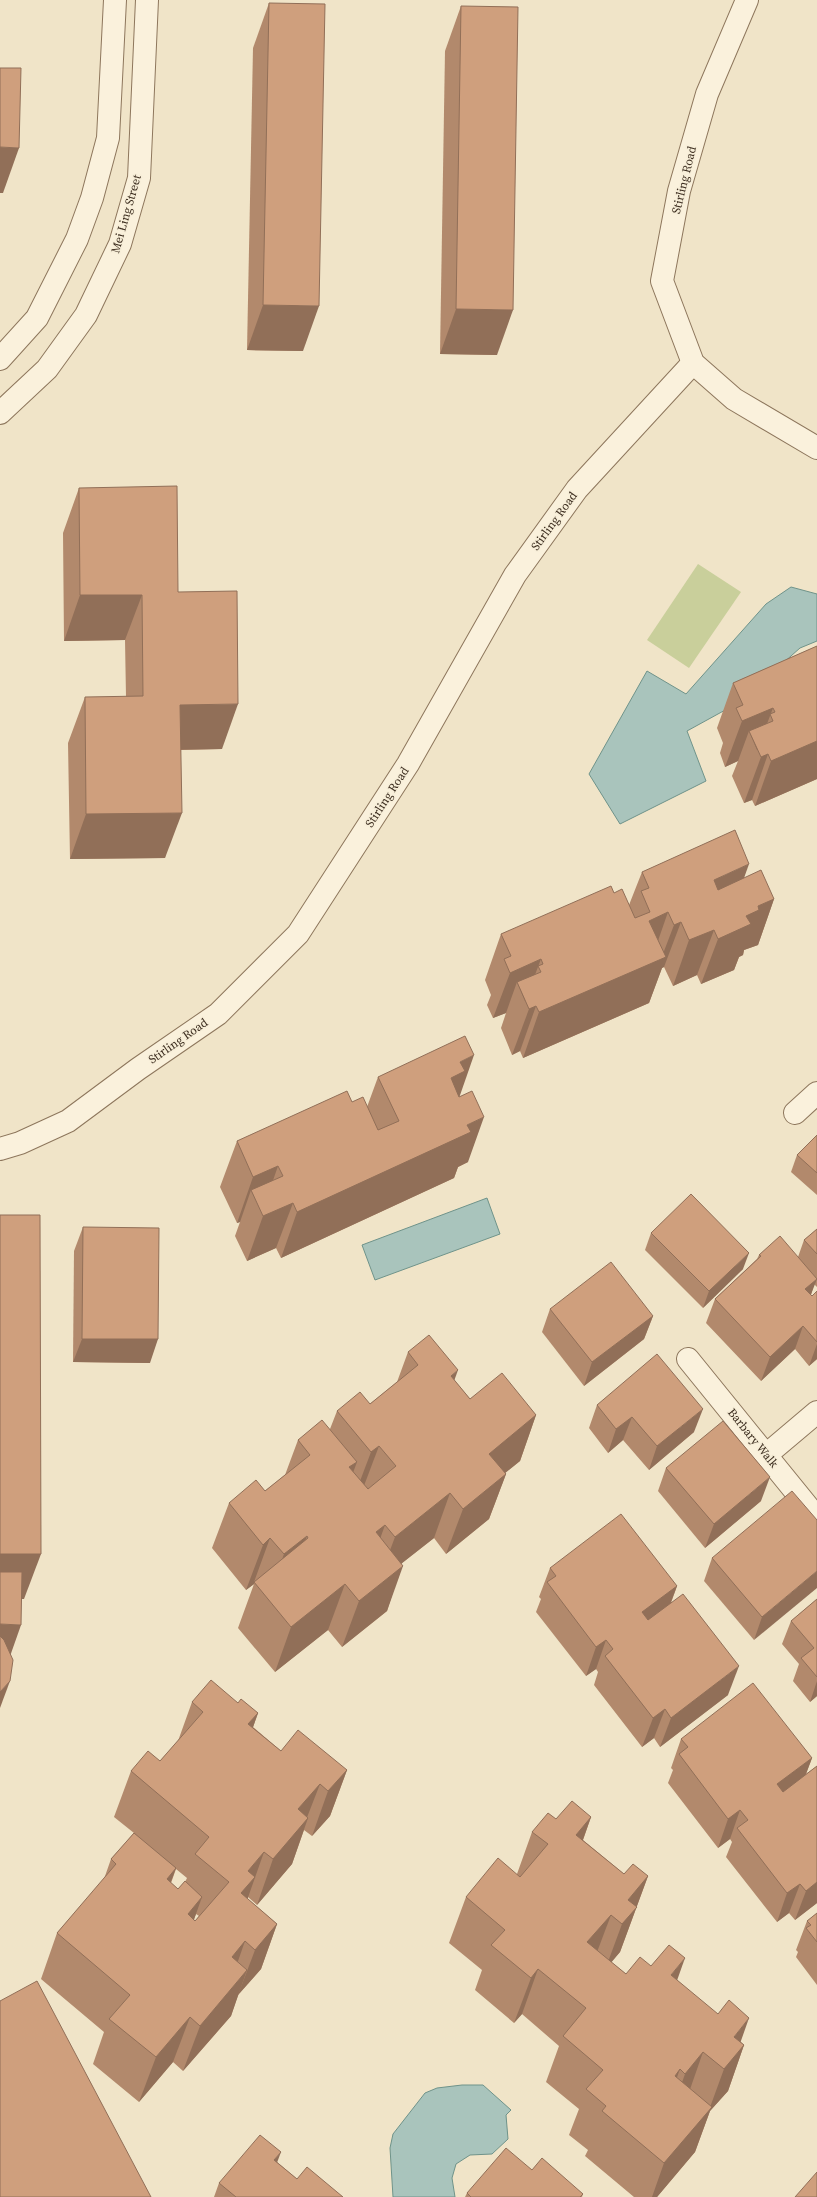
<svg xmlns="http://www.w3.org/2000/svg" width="817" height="2197" viewBox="0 0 817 2197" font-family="'Source Serif 4',serif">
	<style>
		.green { fill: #c9cf9b }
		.water { fill: #a9c4bc; stroke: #6f938a }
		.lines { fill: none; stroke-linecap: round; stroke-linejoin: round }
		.street-casing { stroke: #8d765c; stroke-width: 24 }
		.street { stroke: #faf1dc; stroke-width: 22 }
		.wall { fill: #b2896c; fill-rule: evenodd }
		.shaded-wall { fill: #916f58 }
		.building { fill: #cf9f7d; stroke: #916f58 }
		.labels { text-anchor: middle; stroke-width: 3; stroke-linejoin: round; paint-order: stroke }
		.street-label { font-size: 12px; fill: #3d2e20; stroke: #f7eed8 }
	</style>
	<rect width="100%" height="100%" fill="#f0e4c8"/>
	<polygon class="green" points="698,564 741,592 689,668 647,640"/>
	<g class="water">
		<polygon points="791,587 817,594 817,641 800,648 738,703 687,731 706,781 620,824 589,774 647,671 686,694 766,604"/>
		<polygon points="487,1198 500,1234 375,1280 362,1245"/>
		<polygon points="462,2085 483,2085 511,2110 506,2115 508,2139 492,2154 470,2155 456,2164 452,2178 455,2197 393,2197 390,2148 393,2134 425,2093 437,2088"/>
	</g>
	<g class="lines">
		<defs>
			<g id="street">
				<polyline points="747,0 707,94 679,191 662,281 693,363 734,399 817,448"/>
				<polyline points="0,359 37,318 77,239 92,198 108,138 115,0"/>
				<polyline points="0,413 47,369 86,315 120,244 139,178 147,0"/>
				<polyline points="795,1113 817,1093"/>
				<polyline points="0,1149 20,1143 68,1121 138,1069 218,1014 298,934 408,764 515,575 577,489 693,363"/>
				<polyline points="688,1359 817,1518"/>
				<polyline points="766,1455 817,1412"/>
			</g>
		</defs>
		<use href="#street" class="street-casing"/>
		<use href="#street" class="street"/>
	</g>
	<g class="wall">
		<polygon points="269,3 303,351 247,350 253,48"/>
		<polygon points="461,6 497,355 440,354 445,51"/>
		<polygon points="79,488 178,592 222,749 181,750 165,858 70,859 68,743 85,697 126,697 125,640 64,641 63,533"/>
		<polygon points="817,646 817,779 755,806 752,800 744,803 732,776 738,761 725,767 720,753 723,743 717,728 733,683"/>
		<polygon points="642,872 744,878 774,899 758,945 744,950 743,955 739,957 734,970 701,984 697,975 673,986 664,967 662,968 649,1003 523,1058 520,1051 512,1055 501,1028 506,1013 493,1018 487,1005 491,995 485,980 501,934 614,893 629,905"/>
		<polygon points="378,1077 459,1097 468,1162 458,1167 454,1178 281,1258 276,1248 247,1261 235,1236 240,1222 237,1223 220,1187 237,1141 352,1102 367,1107"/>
		<polygon points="817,1135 817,1195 791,1172 797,1155"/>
		<polygon points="83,1227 150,1363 73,1362 74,1251"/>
		<polygon points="817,1229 817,1287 814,1284 811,1295 812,1296 817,1291 817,1359 809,1366 795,1349 761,1381 706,1323 715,1299 757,1259 759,1255 798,1257 804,1240"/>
		<polygon points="651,1233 743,1269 703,1308 645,1250"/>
		<polygon points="550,1309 653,1316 644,1339 584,1386 542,1332"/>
		<polygon points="408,1352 454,1380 470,1399 536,1415 520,1461 505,1473 506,1474 489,1519 446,1554 434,1538 402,1563 387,1611 342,1647 328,1630 275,1672 238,1628 254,1584 246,1590 212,1548 229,1503 265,1491 285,1475 298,1440 330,1429 337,1411 370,1404 397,1382"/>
		<polygon points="597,1405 694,1432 649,1470 623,1440 608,1453 589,1428"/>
		<polygon points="666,1468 761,1501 705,1548 658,1491"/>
		<polygon points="817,1520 754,1640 704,1581 712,1558"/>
		<polygon points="550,1568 677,1586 671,1603 728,1695 660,1747 654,1738 642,1747 594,1685 598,1672 596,1669 586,1676 536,1612 541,1599 539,1597"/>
		<polygon points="817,1599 817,1696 810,1702 793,1681 799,1664 782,1644 791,1621"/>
		<path d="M192,1702L238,1703L258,1713L253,1727L281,1751L347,1770L330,1816L312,1836L304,1830L292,1864L257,1905L248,1897V1899L277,1924L261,1969L238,1995L231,2016L183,2071L173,2062L139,2102L93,2064L104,2032L41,1979L57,1933L104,1879L111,1859L134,1833L114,1817L131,1771L160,1761L178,1741ZM176,1869L187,1878L185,1882L178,1889L171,1883ZM196,1914L199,1916L195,1921L194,1919Z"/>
		<polygon points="681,1739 812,1758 806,1774 817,1766 817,1903 795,1920 789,1913 777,1922 726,1857 732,1842 730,1839 718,1848 668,1783 673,1770 671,1768"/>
		<polygon points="591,1817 583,1840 624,1874 648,1876 620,1952 611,1962 626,1974 651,1966 677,1980 744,2045 728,2091 710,2111 695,2152 657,2197 634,2197 585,2156 588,2150 569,2135 579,2109 546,2082 559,2046 522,2014 514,2023 475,1990 482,1970 449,1943 466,1897 517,1874 532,1832 556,1819"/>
		<polygon points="817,1913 817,1985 796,1957 798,1952 796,1950 807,1921"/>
		<polygon points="277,2162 297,2179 343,2197 214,2197 219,2183"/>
		<polygon points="532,2170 583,2194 582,2197 465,2197 467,2193"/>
	</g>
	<g class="shaded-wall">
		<polygon points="0,147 19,148 3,193 0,193"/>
		<polygon points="263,305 319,306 303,351 247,350"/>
		<polygon points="456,309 513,310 497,355 440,354"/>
		<polygon points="80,595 142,595 125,640 64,641"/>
		<polygon points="238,704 222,749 164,750 180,705"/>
		<polygon points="773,708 757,750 749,731 738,761 725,767 742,721"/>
		<polygon points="817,741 817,779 755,806 771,761"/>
		<polygon points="768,754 752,800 744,803 761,757"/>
		<polygon points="182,813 165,858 70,859 86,814"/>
		<polygon points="749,864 733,909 698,925 714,880"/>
		<polygon points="774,899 758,945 744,950 743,955 739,957 734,970 701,984 718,939 758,906"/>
		<polygon points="668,912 652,958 649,921"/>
		<polygon points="681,922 664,967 662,968 649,1003 523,1058 539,1012 661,959 674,925"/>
		<polygon points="714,930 697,975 673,986 689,940"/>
		<polygon points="541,959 525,1001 517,982 506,1013 493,1018 510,973"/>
		<polygon points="536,1006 520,1051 512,1055 529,1009"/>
		<polygon points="474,1055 458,1101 451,1078 460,1062"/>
		<polygon points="484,1117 468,1162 458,1167 454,1178 281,1258 297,1212 467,1125"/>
		<polygon points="278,1166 262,1212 251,1190 240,1222 237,1223 253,1177"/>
		<polygon points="293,1203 276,1248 247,1261 263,1216"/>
		<polygon points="749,1253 743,1269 703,1308 709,1291"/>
		<polygon points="817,1279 808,1302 805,1289"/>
		<polygon points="653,1316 644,1339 584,1386 592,1362"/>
		<polygon points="803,1326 795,1349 761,1381 770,1357"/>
		<polygon points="82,1339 158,1339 150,1363 73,1362"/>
		<polygon points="817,1344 817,1359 809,1366"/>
		<polygon points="458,1370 442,1415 451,1376"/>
		<polygon points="703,1409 694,1432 649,1470 657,1446"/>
		<polygon points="536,1415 520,1461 473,1499 489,1454"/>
		<polygon points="632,1417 623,1440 608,1453 616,1429"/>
		<polygon points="379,1446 362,1491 354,1497 371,1452"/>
		<polygon points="357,1462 340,1507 349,1467"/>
		<polygon points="506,1474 489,1519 446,1554 463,1509"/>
		<polygon points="770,1477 761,1501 705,1548 714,1524"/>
		<polygon points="450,1493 434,1538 378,1582 395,1537"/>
		<polygon points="385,1525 369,1570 376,1532"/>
		<polygon points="307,1536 290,1582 268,1598 284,1554"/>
		<polygon points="270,1538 254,1582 254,1584 246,1590 263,1545"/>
		<polygon points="0,1554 41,1554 24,1599 0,1599"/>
		<polygon points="403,1566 387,1611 342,1647 359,1601"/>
		<polygon points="817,1571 817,1588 754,1640 762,1617"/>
		<polygon points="345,1584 328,1630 275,1672 291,1627"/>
		<polygon points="677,1586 666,1615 632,1641 642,1612"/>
		<polygon points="0,1624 21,1625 8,1662 0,1662"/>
		<polygon points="606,1640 596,1669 586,1676 596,1647"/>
		<polygon points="739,1666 728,1695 660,1747 671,1718"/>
		<polygon points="10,1681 0,1708 0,1692"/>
		<polygon points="817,1681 817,1696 810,1702"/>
		<polygon points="665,1709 654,1738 642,1747 653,1718"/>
		<polygon points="258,1713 242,1758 248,1724"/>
		<polygon points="812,1758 801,1787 767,1814 777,1784"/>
		<polygon points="347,1770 330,1816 312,1836 328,1791"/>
		<polygon points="320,1784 306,1820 308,1818 292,1864 257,1905 273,1859 298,1809"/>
		<polygon points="740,1810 730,1839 718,1848 728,1819"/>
		<polygon points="591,1817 575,1862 576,1835"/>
		<polygon points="264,1852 239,1923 225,1939 248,1871"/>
		<polygon points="176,1868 159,1914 167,1879"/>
		<polygon points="648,1876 620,1952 605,1970 622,1924 628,1900"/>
		<polygon points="817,1882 817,1903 795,1920 806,1891"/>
		<polygon points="800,1884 789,1913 777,1922 787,1893"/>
		<polygon points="202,1897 186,1942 188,1914"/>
		<polygon points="611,1915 594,1960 587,1942"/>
		<polygon points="277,1924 261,1969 238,1995 255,1950"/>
		<polygon points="245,1941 229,1987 232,1957"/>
		<polygon points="685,1958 669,2003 671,1975"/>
		<polygon points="538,1969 522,2014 514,2023 531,1978"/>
		<polygon points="247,1970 231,2016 183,2071 200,2026"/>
		<polygon points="190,2017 173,2062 139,2102 156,2057"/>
		<polygon points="749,2018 736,2055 744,2045 728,2091 710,2111 695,2152 657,2197 652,2197 664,2163 709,2110 724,2069 734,2037"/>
		<polygon points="703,2052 687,2098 669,2119 685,2074"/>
		<polygon points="680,2069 663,2115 675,2076"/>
		<polygon points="281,2152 264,2197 274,2160"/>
	</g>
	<g class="building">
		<polygon points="269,3 325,4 319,306 263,305"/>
		<polygon points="461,6 518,7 513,310 456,309"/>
		<polygon points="0,68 21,68 19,148 0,147"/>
		<polygon points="177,486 178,592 237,591 238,704 180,705 182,813 86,814 85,697 143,696 142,595 80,595 79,488"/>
		<polygon points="817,646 817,741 771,761 768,754 761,757 749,731 773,721 770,714 775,712 773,708 742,721 736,708 743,705 733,683"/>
		<polygon points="735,830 749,864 714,880 718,890 761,870 774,899 758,906 759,910 746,916 751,924 718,939 714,930 689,940 681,922 674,925 668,912 649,921 666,957 539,1012 536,1006 529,1009 517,982 541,972 538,966 543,964 541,959 510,973 504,959 511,956 501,934 611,886 614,893 622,889 635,918 650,912 641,891 649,888 642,872"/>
		<polygon points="465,1036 474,1055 460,1062 465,1071 451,1078 459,1097 472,1091 484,1117 467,1125 471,1132 297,1212 293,1203 263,1216 251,1190 283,1176 278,1166 253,1177 237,1141 347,1091 352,1102 363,1097 378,1130 399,1121 378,1077"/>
		<polygon points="817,1135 817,1173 797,1155"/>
		<polygon points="691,1194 749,1253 709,1291 651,1233"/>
		<polygon points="0,1215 40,1215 41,1554 0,1554"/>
		<polygon points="83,1227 159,1228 158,1339 82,1339"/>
		<polygon points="817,1229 817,1254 804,1240"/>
		<polygon points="780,1236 817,1279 805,1289 812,1296 817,1291 817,1342 803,1326 770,1357 715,1299 761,1256 759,1255"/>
		<polygon points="611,1262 653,1316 592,1362 550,1309"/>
		<polygon points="429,1335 458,1370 451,1376 470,1399 502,1373 536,1415 489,1454 506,1474 463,1509 450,1493 395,1537 385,1525 376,1532 403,1566 359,1601 345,1584 291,1627 254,1582 308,1538 307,1536 284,1554 270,1538 263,1545 229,1503 256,1480 265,1491 310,1455 298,1440 322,1420 357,1462 349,1467 368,1489 396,1466 379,1446 371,1452 337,1411 360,1392 370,1404 418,1365 408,1352"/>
		<polygon points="657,1354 703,1409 657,1446 632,1417 616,1429 597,1405"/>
		<polygon points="723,1421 770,1477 714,1524 666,1468"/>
		<polygon points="792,1491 817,1520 817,1571 762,1617 712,1558"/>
		<polygon points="621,1514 677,1586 642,1612 648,1620 683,1594 739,1666 671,1718 665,1709 653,1718 605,1656 613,1649 606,1640 596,1647 547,1582 556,1576 550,1568"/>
		<polygon points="0,1572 22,1572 21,1625 0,1624"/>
		<polygon points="817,1599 817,1677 801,1658 814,1648 791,1621"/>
		<polygon points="0,1636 4,1640 13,1660 10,1681 0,1692"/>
		<polygon points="211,1680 238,1703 241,1699 258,1713 248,1724 281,1751 298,1730 347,1770 328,1791 320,1784 298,1809 308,1818 273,1859 264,1852 248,1871 255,1877 241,1893 277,1924 255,1950 245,1941 232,1957 247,1970 200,2026 190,2017 156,2057 109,2019 130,1995 57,1933 116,1864 111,1859 134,1833 176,1868 167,1879 178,1889 185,1881 202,1897 188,1914 195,1921 229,1882 195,1854 209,1837 131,1771 148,1751 160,1761 203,1712 192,1702"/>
		<polygon points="753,1683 812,1758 777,1784 783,1792 817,1766 817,1882 806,1891 800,1884 787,1893 737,1828 748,1820 740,1810 728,1819 679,1754 688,1747 681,1739"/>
		<polygon points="572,1801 591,1817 576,1835 624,1874 633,1864 648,1876 628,1900 637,1907 622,1924 611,1915 587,1942 626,1974 640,1957 651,1966 669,1945 685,1958 671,1975 718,2014 729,2000 749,2018 734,2037 744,2045 724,2069 703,2052 685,2074 680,2069 675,2076 712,2107 664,2163 602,2111 606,2106 586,2089 603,2070 563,2036 586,2008 538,1969 531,1978 491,1945 505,1930 466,1897 498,1858 520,1877 548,1844 532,1832 548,1813 556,1819"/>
		<polygon points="817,1913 817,1942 806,1928 811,1925 807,1921"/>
		<polygon points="37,1981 151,2197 0,2197 0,2001"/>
		<polygon points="260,2135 281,2152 274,2160 297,2179 307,2167 343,2197 236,2197 219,2183"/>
		<polygon points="506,2148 532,2170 542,2158 583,2194 580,2197 471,2197 467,2193"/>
		<polygon points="817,2172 817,2197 795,2197"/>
	</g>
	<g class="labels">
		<g class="street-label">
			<text transform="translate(684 180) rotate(-76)" y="4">Stirling Road</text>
			<text transform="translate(126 214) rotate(-74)" y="4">Mei Ling Street</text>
			<text transform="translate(554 521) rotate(-54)" y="4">Stirling Road</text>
			<text transform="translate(387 797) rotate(-57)" y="4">Stirling Road</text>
			<text transform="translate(178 1041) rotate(-35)" y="4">Stirling Road</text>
			<text transform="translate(753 1438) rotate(51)" y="4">Barbary Walk</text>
		</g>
	</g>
</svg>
